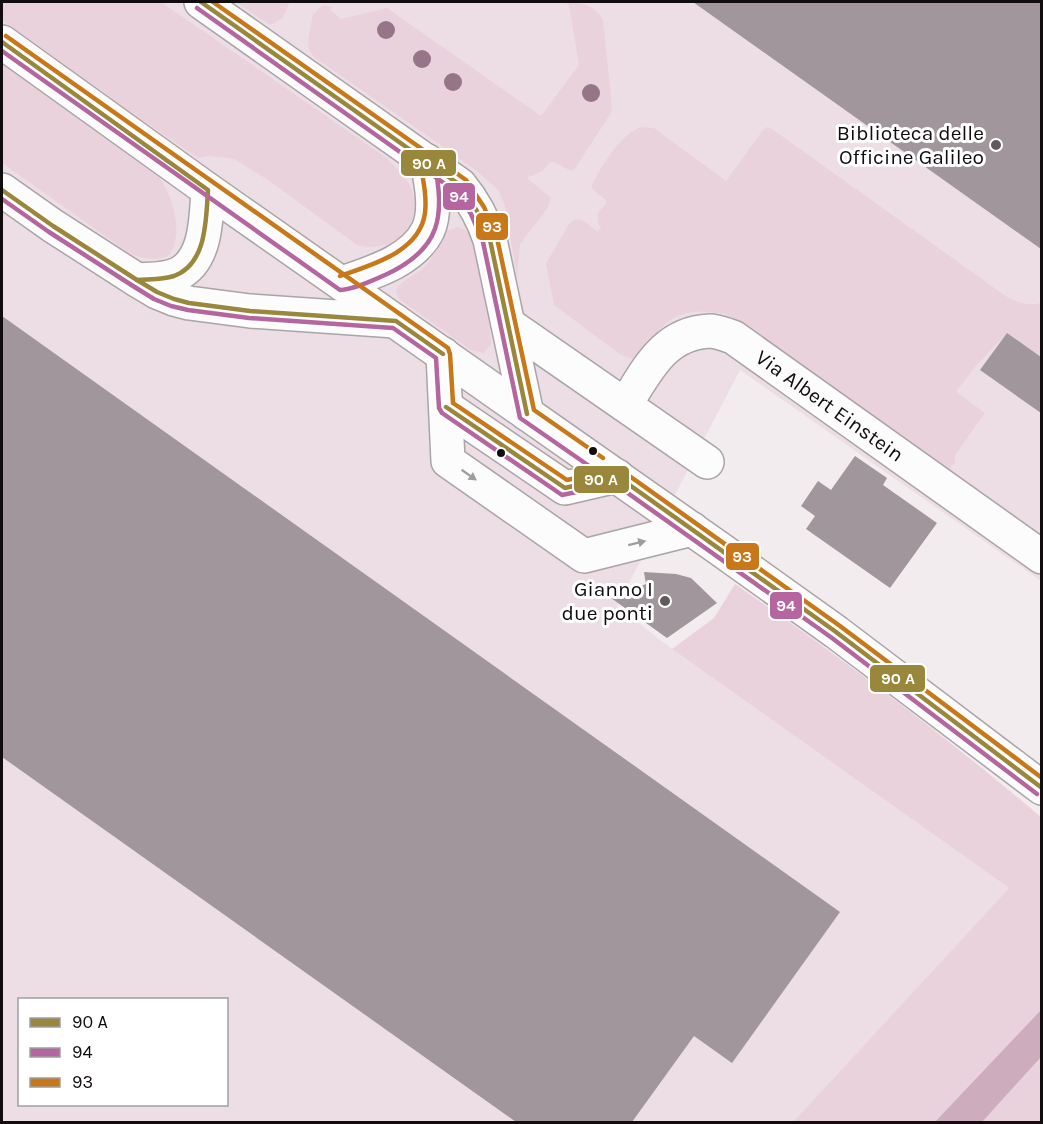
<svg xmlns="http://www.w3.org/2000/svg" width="1043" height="1124" viewBox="0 0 1043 1124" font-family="Karla,sans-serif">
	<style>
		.built { fill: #ecdee4; fill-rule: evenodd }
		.green { fill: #ead2dd }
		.water { fill: #cdacbd }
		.building { fill: #a1969b }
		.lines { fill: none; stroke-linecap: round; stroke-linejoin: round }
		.minor-casing { stroke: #a9a4a6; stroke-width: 36 }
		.minor { stroke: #fdfcfd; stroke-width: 33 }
		.bus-1-casing { stroke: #fff; stroke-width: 9 }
		.bus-2-casing { stroke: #fff; stroke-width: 9 }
		.bus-3-casing { stroke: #fff; stroke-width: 9 }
		.bus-1 { stroke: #99873c; stroke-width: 4.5 }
		.bus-2 { stroke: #b566a0; stroke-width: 4.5 }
		.bus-3 { stroke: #c87819; stroke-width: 4.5 }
		.tree { fill: #977589 }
		.oneway { fill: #9f9c9d }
		.poi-dot { fill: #605a5d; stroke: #fff; stroke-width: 2 }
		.bus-dot { fill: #110c0e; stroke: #fff; stroke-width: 2 }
		.labels { text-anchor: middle; stroke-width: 6; stroke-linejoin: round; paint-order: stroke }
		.poi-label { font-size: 21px; fill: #110c0e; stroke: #fff; text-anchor: end }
		.street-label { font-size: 21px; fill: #110c0e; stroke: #fff }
		.line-badge { stroke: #fff; stroke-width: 2 }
		.badge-label { font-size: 16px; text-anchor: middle; font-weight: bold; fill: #fff }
	</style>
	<rect width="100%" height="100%" fill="#f3ecef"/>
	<path class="built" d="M2,2H1041V581L740,370L617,606L672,649L1009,888L793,1122H2ZM20,1000H226V1104H20Z"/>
	<g class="green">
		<path d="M2,2H161L384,156C393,165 403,173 409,184C428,223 395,255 357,245L268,180L234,159L209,156L198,158L124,108L2,20Z"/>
		<path d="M236,2H286L289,3C285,15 282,20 270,25Z"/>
		<path d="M564,2C579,1 595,5 603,20L612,107L611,113L574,170H569L554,162L549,163L543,171L531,176L529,175L528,179L551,198L547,209L520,244L517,277L505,206L498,190L478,172L439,144L314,57L309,50L308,42L312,19L313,14L323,5L332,7L330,10L341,19L387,8L541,116L579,65L569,5Z"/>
		<path d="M2,64L160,178C173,198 185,235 168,256C154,261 142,259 129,253L2,163Z"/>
		<path d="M642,127L654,128L726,181L763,130L767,127L772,129L1007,297C1019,303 1028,306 1041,303V357L1007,333L975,367L956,392L985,413L955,455V462L947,472L725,314C696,310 676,309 656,334C649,343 645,352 635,360L621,355L554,305L546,264L569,224C580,213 588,225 598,232L601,226L598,224V213L606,203V200L592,189V185C601,166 622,132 642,127Z"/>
		<path d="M458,227C463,229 466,230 469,234C481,254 489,315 491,340V344L484,353L471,350L399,299L396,291C399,281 413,277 421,270C434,259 439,245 447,231Z"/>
		<path d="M735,584C841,657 944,735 1041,817V1122H793L1009,888L672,649L714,618Z"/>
	</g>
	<polygon class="water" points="1041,1010 1041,1057 982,1122 935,1122"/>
	<g class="building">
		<polygon points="693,2 1041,2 1041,249"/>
		<polygon points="2,316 840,912 732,1063 694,1036 632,1122 516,1122 2,757"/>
		<polygon points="1007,333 1041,357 1041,413 980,370"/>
		<polygon points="855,456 887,478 883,485 937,523 890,588 806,529 815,516 801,506 818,481 831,490"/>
		<polygon points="644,572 676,574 691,578 717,603 667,638 611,598 646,584"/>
	</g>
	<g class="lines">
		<defs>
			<g id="minor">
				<path d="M201,2L460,185C474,202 483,218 490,240L527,414"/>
				<polyline points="2,42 208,190 720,549 836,632 1042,788"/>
				<polyline points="2,190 53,226 137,280 157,292 174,299 189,303 250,311 395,321"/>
				<path d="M137,280C151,279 165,280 178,274C207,260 206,217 208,190"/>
				<path d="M342,283C371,273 413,261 428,230C437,210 431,182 427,161"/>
				<polyline points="508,324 707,462"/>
				<polyline points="443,354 448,461 584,556 692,529"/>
				<path id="s1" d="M625,405C647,371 663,333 710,331C717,331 726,335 733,337L1042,557"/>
				<polyline points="446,407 565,488 617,476"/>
			</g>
		</defs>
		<use href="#minor" class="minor-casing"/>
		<use href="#minor" class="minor"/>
		<defs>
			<g id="bus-1">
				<path d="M201,2L460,185C473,202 483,220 490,240L527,414"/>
				<path d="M2,42L208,190C206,219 207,264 174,276C162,280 149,279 137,280"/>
				<polyline points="2,190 53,226 137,280 157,292 174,299 189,303 250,311 396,321 443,354"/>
				<polyline points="446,407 565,488 617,476 836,632 1042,788"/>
			</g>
			<g id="bus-2">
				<polyline points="197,8 455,191 471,214 483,242 520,418 595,470"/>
				<path d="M2,51L340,290C355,289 371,281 385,275C442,249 445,216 434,160"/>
				<polyline points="2,199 49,232 133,286 154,299 171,306 188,310 249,318 393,328 436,358 439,408 442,413 562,495 615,484 832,638 1037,794"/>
			</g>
			<g id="bus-3">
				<polyline points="213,2 466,180 484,207 497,238 534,410 603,458"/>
				<polyline points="6,36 448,348 450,354 453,403 567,480 615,469 621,470 840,626 1042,778"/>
				<path d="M340,276C371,265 420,252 425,213C427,196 423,179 420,162"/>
			</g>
		</defs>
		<use href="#bus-1" class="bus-1-casing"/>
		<use href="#bus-2" class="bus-2-casing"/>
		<use href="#bus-3" class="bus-3-casing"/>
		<use href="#bus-1" class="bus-1"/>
		<use href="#bus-2" class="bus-2"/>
		<use href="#bus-3" class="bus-3"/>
	</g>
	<g class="tree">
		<circle cx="386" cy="30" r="9"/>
		<circle cx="422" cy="59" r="9"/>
		<circle cx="453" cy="82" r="9"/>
		<circle cx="591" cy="93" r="9"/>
	</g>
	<defs><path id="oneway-solid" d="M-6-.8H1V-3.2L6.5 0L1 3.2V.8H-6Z" transform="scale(1.5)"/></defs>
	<g class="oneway">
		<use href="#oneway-solid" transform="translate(469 475) rotate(35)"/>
		<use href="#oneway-solid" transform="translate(637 543) rotate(-14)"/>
	</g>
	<g class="poi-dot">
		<circle cx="996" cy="145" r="6"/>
		<circle cx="665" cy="601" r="6"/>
	</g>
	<g class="bus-dot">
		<circle cx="593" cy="451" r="5"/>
		<circle cx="501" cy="453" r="5"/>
	</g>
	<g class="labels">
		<g class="poi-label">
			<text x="984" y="140">Biblioteca delle<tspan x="984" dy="24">Officine Galileo</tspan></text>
			<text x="653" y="596">Gianno I<tspan x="653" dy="24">due ponti</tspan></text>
		</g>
		<g class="street-label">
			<text dy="7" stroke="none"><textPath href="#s1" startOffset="261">Via Albert Einstein</textPath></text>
		</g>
	</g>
	<g class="line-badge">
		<rect x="400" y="149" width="57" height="28" rx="6" fill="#99873c"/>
		<rect x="442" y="182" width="34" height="29" rx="6" fill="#b566a0"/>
		<rect x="475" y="212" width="34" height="29" rx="6" fill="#c87819"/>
		<rect x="573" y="465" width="57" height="29" rx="6" fill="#99873c"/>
		<rect x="725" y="542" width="35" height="29" rx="6" fill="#c87819"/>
		<rect x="769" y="591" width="34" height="29" rx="6" fill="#b566a0"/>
		<rect x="869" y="664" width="57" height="29" rx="6" fill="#99873c"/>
	</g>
	<g class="badge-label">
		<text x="429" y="169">90 A</text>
		<text x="459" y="202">94</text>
		<text x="492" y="232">93</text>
		<text x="601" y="485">90 A</text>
		<text x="742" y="562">93</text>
		<text x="786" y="611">94</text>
		<text x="898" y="684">90 A</text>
	</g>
	<rect width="1043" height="1124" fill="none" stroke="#110c0e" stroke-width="6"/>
	<rect x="18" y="998" width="210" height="108" fill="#ffffff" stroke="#a09e9f" stroke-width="1.5"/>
	<rect x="30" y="1018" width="30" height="9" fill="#99873c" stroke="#a09e9f" stroke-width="1.5"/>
	<text x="72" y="1028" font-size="18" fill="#110c0e">90 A</text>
	<rect x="30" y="1048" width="30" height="9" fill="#b566a0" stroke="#a09e9f" stroke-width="1.5"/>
	<text x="72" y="1058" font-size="18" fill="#110c0e">94</text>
	<rect x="30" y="1078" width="30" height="9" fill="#c87819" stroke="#a09e9f" stroke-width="1.5"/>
	<text x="72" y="1088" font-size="18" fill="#110c0e">93</text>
</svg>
